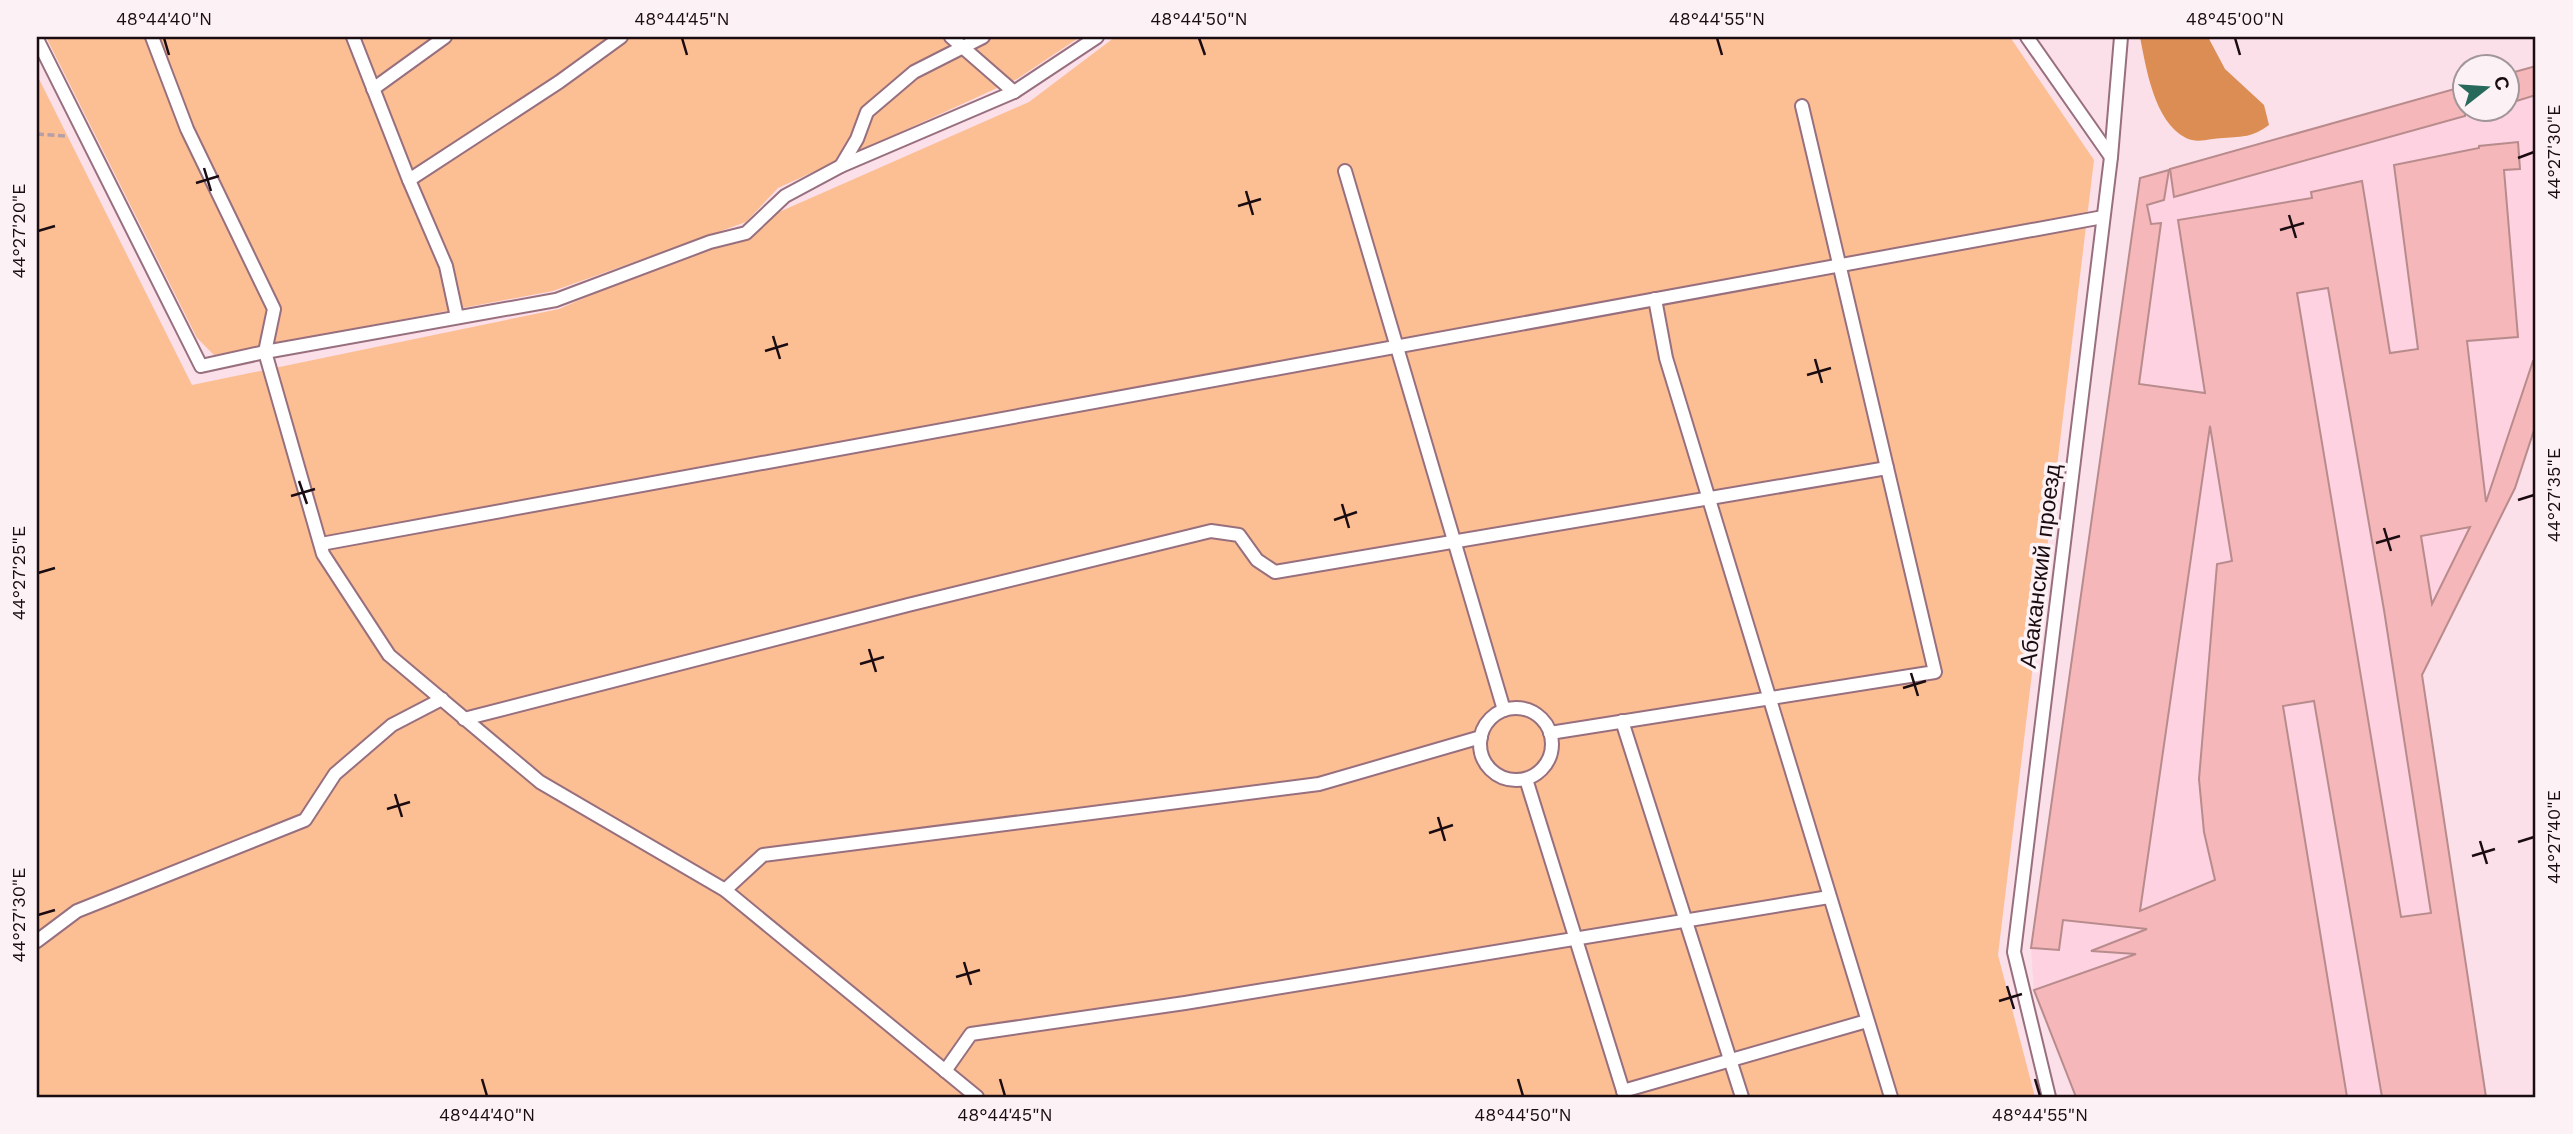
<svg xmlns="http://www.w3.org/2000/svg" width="2573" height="1134" viewBox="0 0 2573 1134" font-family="'Work Sans',sans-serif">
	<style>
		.built { fill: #fed2e1 }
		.green { fill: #fcbf94 }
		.forest { fill: #dc8d53 }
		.building { fill: #f5b7ba; stroke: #b88b8c; stroke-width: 2; fill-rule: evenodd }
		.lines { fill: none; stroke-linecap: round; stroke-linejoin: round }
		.service-casing { stroke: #986f7e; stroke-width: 16 }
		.path { stroke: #b79fa7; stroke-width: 3.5; stroke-dasharray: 7 3.5; stroke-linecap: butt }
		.service { stroke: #fff; stroke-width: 12 }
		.ticks { fill: none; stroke: #1b0c12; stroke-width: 2.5 }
		.labels { text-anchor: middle; stroke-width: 7; stroke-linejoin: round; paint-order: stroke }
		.street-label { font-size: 23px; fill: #1b0c12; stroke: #fcf2f5 }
		.neatline { fill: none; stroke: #1b0c12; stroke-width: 2.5 }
		.ticks-label { font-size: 18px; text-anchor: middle; fill: #1b0c12 }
	</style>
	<rect width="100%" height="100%" fill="#fbdfe9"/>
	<polygon class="built" points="2536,66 2536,424 2515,488 2422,675 2486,1097 2076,1097 2034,990 2031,948 2140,178 2464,86 2464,108 2506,108 2507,74"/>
	<g class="green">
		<polygon points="46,37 1080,37 1017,79 778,188 746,222 553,291 214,355 197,338"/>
		<polygon points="1115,37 2010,37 2094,160 1998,955 2035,1097 37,1097 37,75 192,385 559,309 1029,102"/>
	</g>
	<path class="forest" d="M2140,37H2208L2225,69L2264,105L2269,125C2251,138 2244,136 2223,138C2211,138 2198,144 2186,138C2154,122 2146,67 2140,37Z"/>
	<g class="building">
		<polygon points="2536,66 2536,95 2507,104 2507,74"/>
		<polygon points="2465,86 2465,116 2174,197 2170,169"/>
		<path d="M2518,142L2520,169L2504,170L2518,337L2467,341L2486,502L2533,361H2536V424L2515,488L2422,675L2486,1097H2382L2314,701L2283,706L2347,1097H2076L2034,990L2136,954L2091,951L2147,929L2063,920L2059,950L2031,948L2140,178L2169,170L2164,200L2147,205L2151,224L2161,223L2139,384L2205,393L2178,220L2312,198L2311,192L2362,181L2390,353L2418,349L2394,165L2479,148V146ZM2328,288L2384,610L2431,913L2401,917L2297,293ZM2210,426L2232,561L2217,564L2199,779L2204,832L2215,880L2140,911ZM2470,527L2432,604L2421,536Z"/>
	</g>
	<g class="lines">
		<defs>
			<g id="service">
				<polyline points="152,37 187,129 274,309 265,352 556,300 710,242 746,233 785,196 841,166 1014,92 1097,37"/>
				<polyline points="353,37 409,180 446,266 457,317"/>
				<polyline points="951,37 1014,92"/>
				<polyline points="2027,37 2111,157"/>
				<polyline points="37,39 201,366 265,352 323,554 389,655 540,782 725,890 977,1097"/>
				<polyline points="373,89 445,37"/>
				<polyline points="841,166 857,139 867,112 914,72 983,37"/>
				<polyline points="1345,171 1504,710"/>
				<polyline points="409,180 559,82 621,37"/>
				<polyline points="1655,299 1666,358 1891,1097"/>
				<polyline points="321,544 2103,217"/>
				<circle cx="1516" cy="744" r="36"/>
				<polyline points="464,719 908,605 1211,531 1239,535 1257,560 1275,572 1887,468"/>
				<polyline points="1622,721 1742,1097"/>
				<polyline points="1550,733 1935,672 1802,106"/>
				<polyline points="1526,779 1625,1097"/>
				<polyline points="725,890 763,855 1319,784 1481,737"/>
				<polyline points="37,941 77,911 305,820 335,774 392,725 442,699"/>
				<polyline points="945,1071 971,1034 1185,1003 1829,897"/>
				<polyline points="1623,1091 1867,1021"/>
				<polyline points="2049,1097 2014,952 2111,157 2121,37"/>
			</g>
		</defs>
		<use href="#service" class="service-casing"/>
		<polyline class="path" points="37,134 66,136"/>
		<use href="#service" class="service"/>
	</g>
	<path class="ticks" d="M164,38L169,55M682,38L687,55M1199,38L1205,55M1717,38L1722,55M2235,38L2240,55M2518,158L2534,152M204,168L211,191M196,183L219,176M1246,191L1253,215M1238,206L1261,199M2289,215L2296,238M2280,230L2304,223M38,231L55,226M773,336L780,359M765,351L788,344M1815,359L1822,383M1807,375L1831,368M299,481L307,504M291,496L315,489M2518,500L2534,495M1342,504L1349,528M1334,520L1357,512M2384,528L2391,551M2376,543L2400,536M38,573L55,568M869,649L876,672M860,664L884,657M1911,673L1918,696M1903,688L1926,681M395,794L402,817M387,809L410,802M1438,817L1445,841M1429,833L1453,825M2480,841L2487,864M2518,842L2534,837M2472,856L2495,849M38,915L55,910M964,962L971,985M956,977L980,970M2007,986L2014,1009M1999,1001L2022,994M482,1079L487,1096M1000,1079L1005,1096M1518,1079L1523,1096M2035,1079L2040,1096"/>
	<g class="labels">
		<g class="street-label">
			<text transform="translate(2040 566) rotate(-83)" y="8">Абаканский проезд</text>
		</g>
	</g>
	<rect width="2573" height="1134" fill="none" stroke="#fcf2f5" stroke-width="77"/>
	<g transform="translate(2486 88) rotate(73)"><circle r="33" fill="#fcf2f5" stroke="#a2969a" stroke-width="2"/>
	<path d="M0-5L12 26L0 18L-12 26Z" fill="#276a5b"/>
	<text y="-10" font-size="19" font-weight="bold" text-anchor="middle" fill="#1b0c12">С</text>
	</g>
	<rect x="38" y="38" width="2496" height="1058" class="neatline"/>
	<g class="ticks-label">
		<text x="164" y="25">48°44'40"N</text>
		<text x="682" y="25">48°44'45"N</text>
		<text x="1199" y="25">48°44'50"N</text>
		<text x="1717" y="25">48°44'55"N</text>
		<text x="2235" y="25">48°45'00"N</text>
		<text transform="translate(2554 152) rotate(-90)" y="6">44°27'30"E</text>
		<text transform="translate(19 231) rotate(-90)" y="6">44°27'20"E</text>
		<text transform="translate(2554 495) rotate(-90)" y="6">44°27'35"E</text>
		<text transform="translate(19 573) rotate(-90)" y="6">44°27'25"E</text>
		<text transform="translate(2554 837) rotate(-90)" y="6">44°27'40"E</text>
		<text transform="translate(19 915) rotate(-90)" y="6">44°27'30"E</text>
		<text x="487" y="1121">48°44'40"N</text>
		<text x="1005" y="1121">48°44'45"N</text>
		<text x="1523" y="1121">48°44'50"N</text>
		<text x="2040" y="1121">48°44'55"N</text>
	</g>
</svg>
